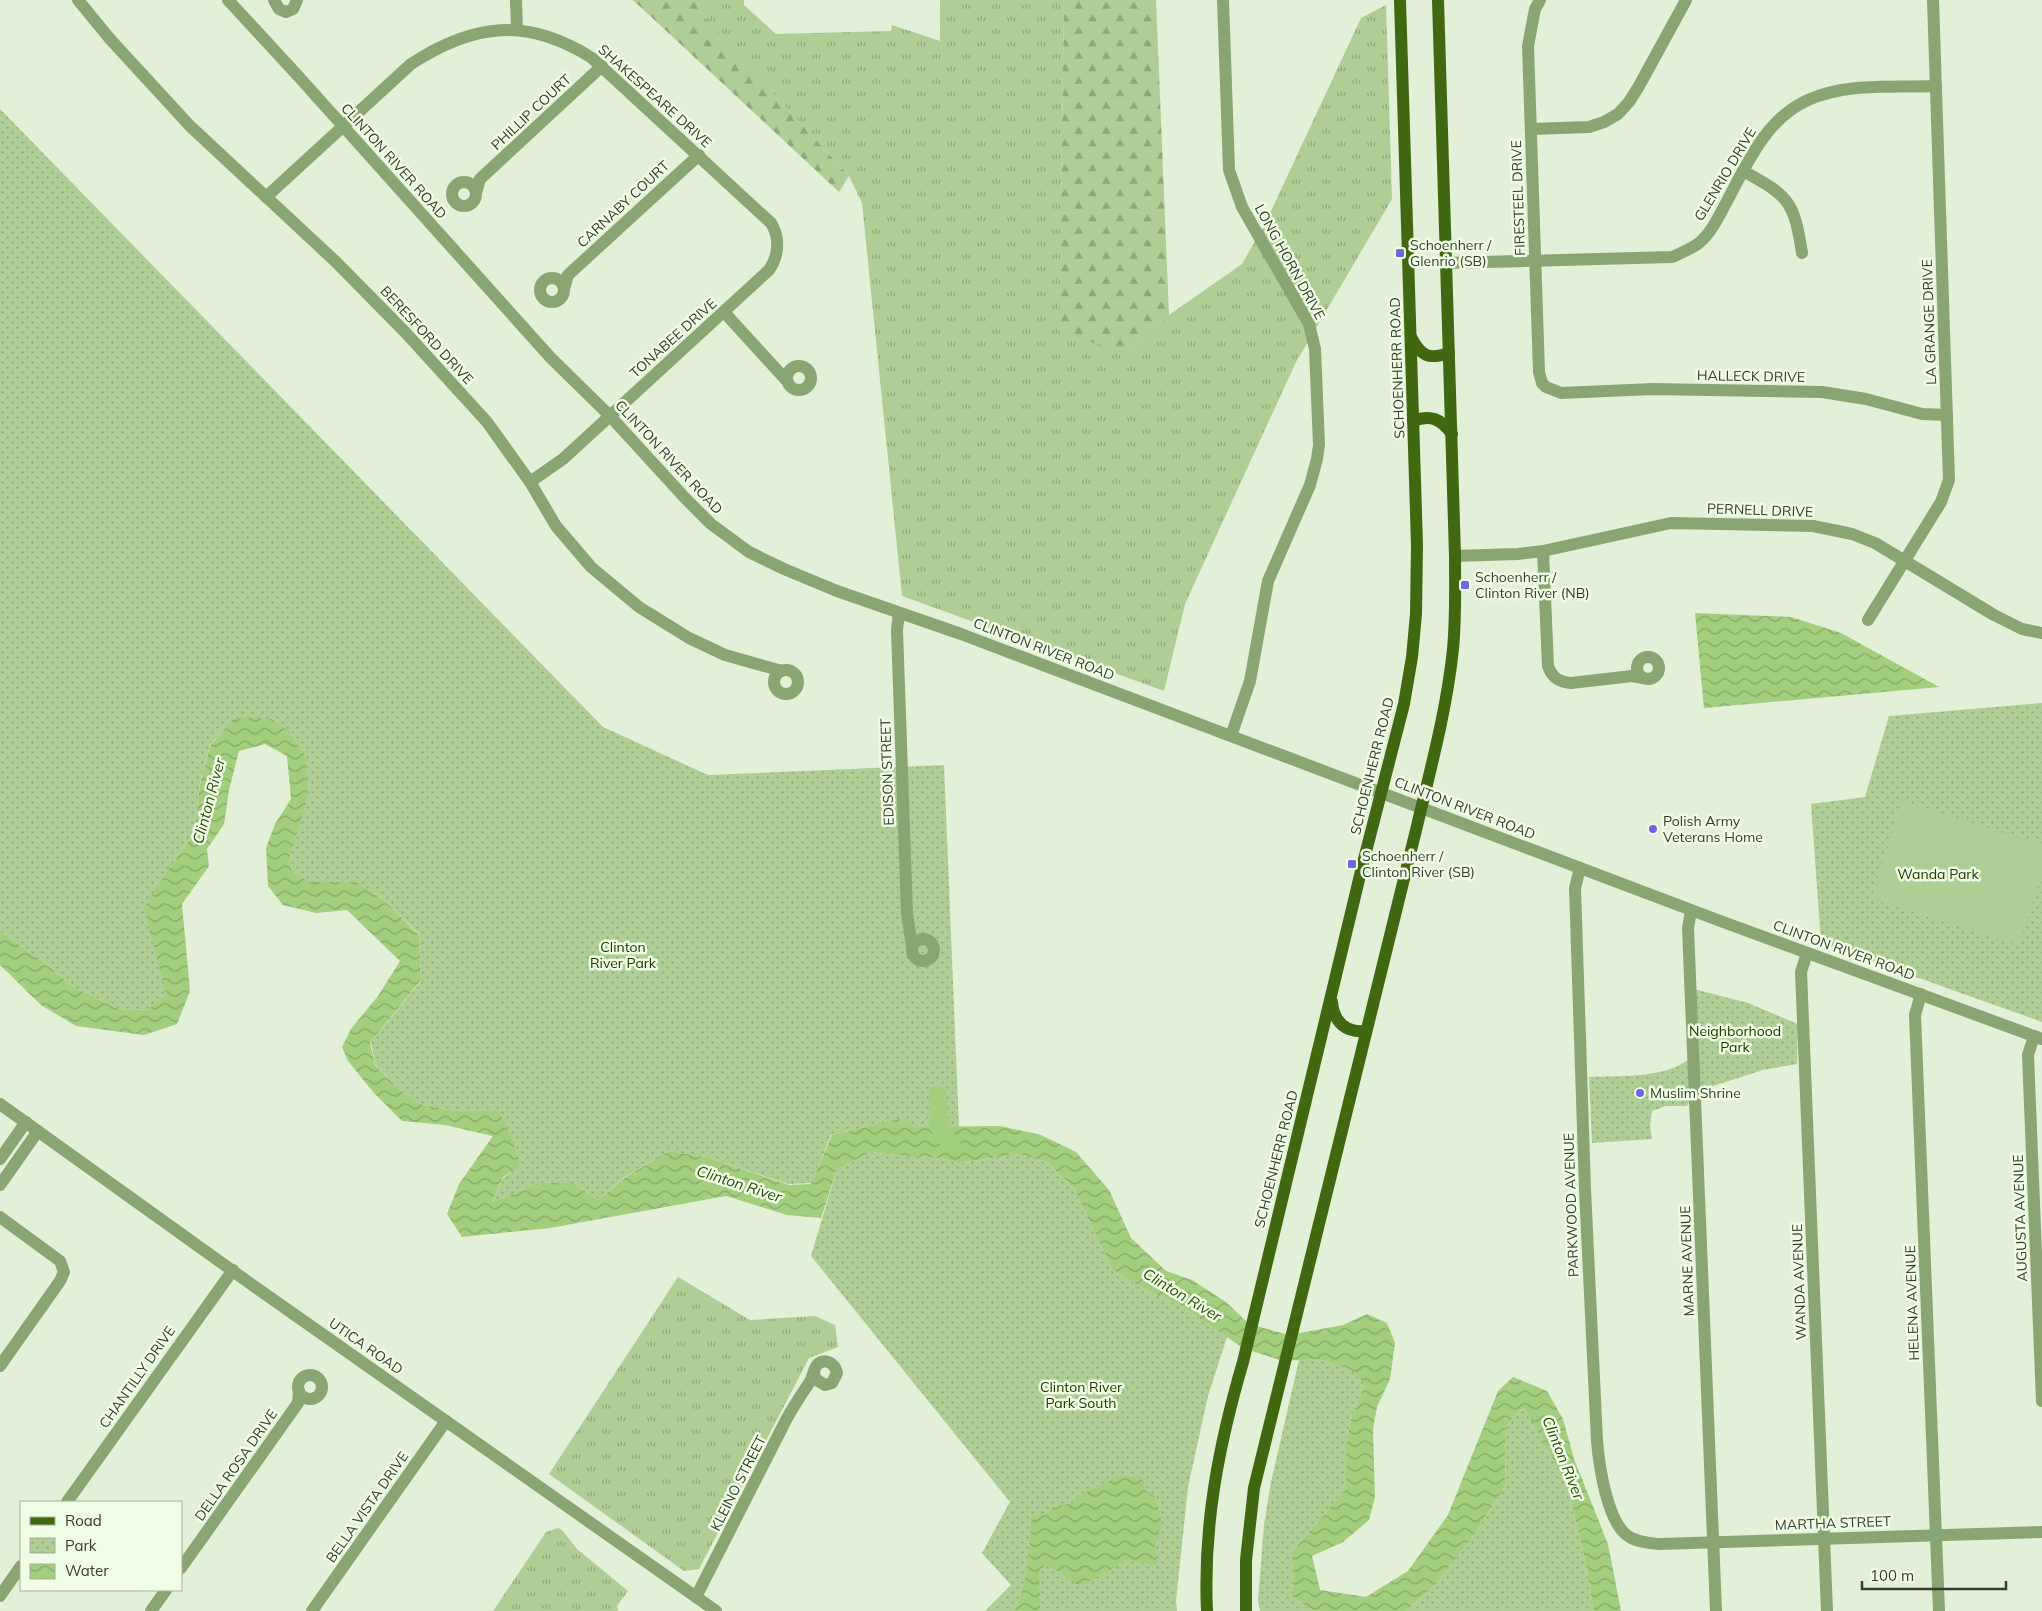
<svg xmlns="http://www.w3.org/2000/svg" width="2042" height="1611" viewBox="0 0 2042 1611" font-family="Mulish,sans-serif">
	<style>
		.grass { fill: url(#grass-tufts) }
		.forest { fill: url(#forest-firs) }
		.park { fill: url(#park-dots) }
		.garden { fill: #afce96 }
		.water { fill: url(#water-waves) }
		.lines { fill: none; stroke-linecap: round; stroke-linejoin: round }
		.river { stroke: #a2ce7d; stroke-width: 18 }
		.minor { stroke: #89a672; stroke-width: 12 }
		.major { stroke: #406810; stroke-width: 12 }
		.poi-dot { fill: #6e67e1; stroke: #eefde3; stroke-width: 2 }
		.labels { text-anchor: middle; stroke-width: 5; stroke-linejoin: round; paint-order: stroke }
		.street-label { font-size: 14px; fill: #373d33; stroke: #eefde3 }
		.poi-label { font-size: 14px; fill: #373d33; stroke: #eefde3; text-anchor: start }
		.park-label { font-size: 14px; fill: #203a00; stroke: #eefde3 }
		.water-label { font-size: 15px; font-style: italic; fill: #2f4b12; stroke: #eefde3 }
	</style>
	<defs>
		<pattern id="grass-tufts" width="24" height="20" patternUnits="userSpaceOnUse" patternTransform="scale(1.25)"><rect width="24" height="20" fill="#afce96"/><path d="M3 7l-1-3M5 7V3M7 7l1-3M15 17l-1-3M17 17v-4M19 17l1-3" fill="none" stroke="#8fa87b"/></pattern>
		<pattern id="forest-firs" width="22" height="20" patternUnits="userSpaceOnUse" patternTransform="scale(1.25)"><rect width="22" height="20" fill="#afce96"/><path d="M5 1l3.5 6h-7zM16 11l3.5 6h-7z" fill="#8fa87b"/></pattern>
		<pattern id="park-dots" width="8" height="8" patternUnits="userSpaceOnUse" patternTransform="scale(1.25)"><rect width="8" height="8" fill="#afce96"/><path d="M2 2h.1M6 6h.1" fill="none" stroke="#8fa87b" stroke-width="1.8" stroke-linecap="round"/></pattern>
		<pattern id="water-waves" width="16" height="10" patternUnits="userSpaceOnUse" patternTransform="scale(1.25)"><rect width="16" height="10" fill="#a2ce7d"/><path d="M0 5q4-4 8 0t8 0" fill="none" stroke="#85a867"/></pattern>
	</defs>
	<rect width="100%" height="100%" fill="#e1f0d6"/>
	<g class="grass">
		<polygon points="716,0 744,0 744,5 776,34 891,31 892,25 940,41 940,0 1064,0 1061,206 1127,354 1169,315 1242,264 1265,224 1361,18 1386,5 1392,199 1296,362 1185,604 1164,691 902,596 862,203 849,176 697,11"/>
		<polygon points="678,1277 750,1320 815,1316 835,1325 838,1347 809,1358 699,1569 684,1571 549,1474"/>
		<polygon points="558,1528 562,1530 577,1549 628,1591 617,1606 618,1611 493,1611 546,1532"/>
	</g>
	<g class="forest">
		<polygon points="633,0 716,0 698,11 849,176 839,192"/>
		<polygon points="1064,0 1156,0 1169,315 1127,354 1059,331"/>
	</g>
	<g class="park">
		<polygon points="0,109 603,727 708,775 944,765 959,1127 917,1127 898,1120 831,1135 812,1183 788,1184 706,1157 669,1151 626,1176 598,1200 571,1182 539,1183 492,1202 503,1178 519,1167 499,1111 455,1111 423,1105 400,1090 375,1064 371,1042 421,981 419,934 382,898 357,883 309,882 292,872 290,852 309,795 307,760 291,733 271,720 251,717 233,720 210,745 200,783 194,832 145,908 167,995 147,1010 119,1009 73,987 45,963 0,931"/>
		<polygon points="2042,703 2042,1022 1821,943 1811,804 1865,797 1889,716"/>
		<path d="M1694,989L1748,1003L1798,1024L1797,1064L1763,1070L1713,1086L1686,1106H1666L1652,1111L1650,1126L1652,1139L1592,1143L1589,1077C1617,1076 1661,1078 1685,1062C1690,1059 1695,1053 1699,1048Z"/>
		<polygon points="871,1152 913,1157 941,1158 958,1163 1020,1154 1048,1163 1075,1190 1112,1269 1144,1289 1181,1306 1227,1337 1208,1396 1188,1487 1176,1601 1177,1611 985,1611 1011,1585 982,1553 1010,1502 811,1256 837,1169"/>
		<polygon points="1319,1359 1353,1371 1365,1384 1352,1415 1346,1444 1346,1489 1292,1552 1293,1598 1314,1611 1260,1611 1258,1601 1264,1525 1271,1482 1299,1360"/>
		<polygon points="1526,1408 1567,1485 1583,1550 1594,1611 1406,1611 1435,1585 1472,1538 1505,1486 1506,1426 1518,1412"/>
	</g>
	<polygon class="garden" points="1902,801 2042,845 2042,873 2019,945 1871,899"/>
	<g class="water">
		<polygon points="1695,613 1791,617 1841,633 1939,687 1704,708"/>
		<polygon points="252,717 271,719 290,732 307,759 309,795 290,854 292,872 310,882 356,882 383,899 419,935 421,980 370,1043 375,1065 400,1090 423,1105 456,1111 499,1111 513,1142 520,1167 503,1177 492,1202 539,1183 571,1182 598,1200 627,1176 669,1151 706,1157 789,1185 811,1184 832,1135 899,1119 917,1127 1000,1126 1041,1135 1076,1152 1109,1190 1131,1238 1166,1271 1192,1280 1226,1302 1249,1324 1289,1335 1343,1325 1367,1314 1387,1323 1395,1343 1390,1379 1377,1407 1373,1429 1375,1497 1369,1520 1343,1542 1312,1556 1320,1590 1366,1597 1408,1571 1448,1515 1498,1391 1513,1377 1547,1391 1563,1419 1574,1459 1608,1544 1621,1611 1594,1611 1583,1550 1567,1485 1525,1408 1518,1412 1506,1426 1505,1486 1472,1538 1435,1585 1406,1611 1314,1611 1293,1598 1292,1552 1346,1489 1346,1444 1352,1415 1365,1384 1353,1371 1319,1359 1283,1361 1243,1348 1181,1306 1144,1289 1112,1269 1075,1190 1048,1163 1020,1154 958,1163 941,1158 913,1157 871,1152 837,1169 821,1218 787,1215 726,1196 550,1228 462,1237 447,1214 459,1184 493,1136 445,1125 402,1121 374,1093 348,1061 342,1047 351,1029 378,996 400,961 347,910 316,913 283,905 268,886 266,848 275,824 291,799 287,756 265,744 239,751 229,790 224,824 207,849 209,866 182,904 190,991 177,1024 144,1035 76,1026 41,1005 0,965 0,931 45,963 73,987 119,1009 147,1010 166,995 144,908 156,888 194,833 200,784 210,746 233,719"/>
		<path d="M1119,1476L1141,1477L1146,1491L1155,1497L1162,1523L1155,1544L1157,1566L1129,1560L1084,1584H1076L1047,1564L1039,1570L1040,1611H1014C1028,1591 1029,1542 1032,1517L1048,1513L1053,1507L1073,1503L1078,1496Z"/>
	</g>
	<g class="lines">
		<polyline class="river" points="938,1095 939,1127 952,1145"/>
		<g class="minor">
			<polyline points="78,0 110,39 190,126 335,261 405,332 487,422 530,482 556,526 591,567 639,607 689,638 725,655 782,671"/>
			<polyline points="228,0 299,77 550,357 610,416 685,498 711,524 749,552 784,569 837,591 961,634 1723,922 2042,1039"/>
			<polyline points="274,0 279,9 286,12 293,9 297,0"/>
			<polyline points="516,0 517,30"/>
			<polyline points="1223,0 1229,170 1242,207 1309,324 1315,349 1319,445 1317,459 1310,485 1268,581 1250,681 1231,736"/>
			<polyline points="1540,0 1535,9 1528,46 1539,372 1542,383 1546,387 1561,393 1653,389 1822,392 1866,399 1922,414 1947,415"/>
			<polyline points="1531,129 1589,127 1604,122 1618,114 1629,102 1639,86 1686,0"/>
			<path d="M1743,171C1789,196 1794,201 1802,253"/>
			<circle cx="464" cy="194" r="12"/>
			<polyline points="476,193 480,179 602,66"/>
			<path d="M266,197L411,64C474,23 527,17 592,58L771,223C780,237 779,256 769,270L563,459L530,482"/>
			<path d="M1446,263L1672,257C1681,253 1691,249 1699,243C1711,233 1718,218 1725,205C1746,166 1765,119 1808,100C1847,82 1895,88 1936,86"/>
			<circle cx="552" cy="290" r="12"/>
			<polyline points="564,289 568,275 699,155"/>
			<polyline points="724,312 787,381"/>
			<circle cx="799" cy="378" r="12"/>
			<path d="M1543,551L1548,666C1552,677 1558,682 1571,683L1632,676L1643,678"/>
			<polyline points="1455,556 1518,554 1543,551 1671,523 1813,526 1852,534 1875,543 1994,615 2022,629 2042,633"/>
			<polyline points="899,613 897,630 907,913 912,947"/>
			<polyline points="1868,620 1941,502 1949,480 1933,0"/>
			<circle cx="1648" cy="668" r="11"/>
			<circle cx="786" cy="682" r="12"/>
			<path d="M1580,868L1575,888L1585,1189L1597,1441C1599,1465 1607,1522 1628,1536C1636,1542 1649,1543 1659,1544L2042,1532"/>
			<polyline points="1691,911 1688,928 1716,1611"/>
			<circle cx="923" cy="950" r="11"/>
			<polyline points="1807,953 1801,972 1827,1611"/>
			<polyline points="1921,994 1915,1015 1939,1611"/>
			<polyline points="2034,1036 2028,1055 2042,1401"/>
			<polyline points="0,1104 258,1289 716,1611"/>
			<polyline points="0,1159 26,1122"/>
			<polyline points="0,1185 38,1131"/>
			<polyline points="0,1217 60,1261 64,1272 60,1281 0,1366"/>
			<circle cx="310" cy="1387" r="12"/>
			<polyline points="67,1502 233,1270"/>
			<polyline points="181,1568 298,1403 299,1391"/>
			<polyline points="0,1596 21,1566"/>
			<path d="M696,1597L786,1420C793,1407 801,1395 809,1383C813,1378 813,1370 817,1365C824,1357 835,1363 837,1373L832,1383L825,1385L815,1379L814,1371"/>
			<polyline points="151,1611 166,1590"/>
			<polyline points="312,1611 446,1421"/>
		</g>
		<g class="major">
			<path d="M1411,337C1421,356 1428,360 1449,353"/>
			<path d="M1413,421C1431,414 1441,419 1452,434"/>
			<path d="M1332,1002C1334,1022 1345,1033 1366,1031"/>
			<path d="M1207,1611C1203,1525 1219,1444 1243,1362L1362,867L1404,704L1412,657L1416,614L1417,545L1400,0"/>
			<path d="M1246,1611V1560L1254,1488L1417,826C1431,767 1447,708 1453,649C1456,618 1455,587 1455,556L1438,0"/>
		</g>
	</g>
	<g class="poi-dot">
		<rect x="1395" y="248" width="10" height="10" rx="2.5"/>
		<rect x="1460" y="580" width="10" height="10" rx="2.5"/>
		<circle cx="1653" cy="829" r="5"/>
		<rect x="1347" y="859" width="10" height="10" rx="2.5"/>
		<circle cx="1640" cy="1093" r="5"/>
	</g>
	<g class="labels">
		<g class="street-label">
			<text transform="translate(655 96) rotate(42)" y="5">SHAKESPEARE DRIVE</text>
			<text transform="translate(531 112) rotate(-43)" y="5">PHILLIP COURT</text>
			<text transform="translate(394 161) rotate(48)" y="5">CLINTON RIVER ROAD</text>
			<text transform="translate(1725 174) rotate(-59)" y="5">GLENRIO DRIVE</text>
			<text transform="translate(1518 198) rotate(-92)" y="5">FIRESTEEL DRIVE</text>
			<text transform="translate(623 204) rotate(-43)" y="5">CARNABY COURT</text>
			<text transform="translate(1290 262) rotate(61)" y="5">LONG HORN DRIVE</text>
			<text transform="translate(1929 322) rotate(-92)" y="5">LA GRANGE DRIVE</text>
			<text transform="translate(427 335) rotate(47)" y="5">BERESFORD DRIVE</text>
			<text transform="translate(673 338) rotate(-42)" y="5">TONABEE DRIVE</text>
			<text transform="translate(1397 368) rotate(-92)" y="5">SCHOENHERR ROAD</text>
			<text transform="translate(1751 376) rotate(1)" y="5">HALLECK DRIVE</text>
			<text transform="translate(669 457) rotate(47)" y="5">CLINTON RIVER ROAD</text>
			<text transform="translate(1760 510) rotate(2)" y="5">PERNELL DRIVE</text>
			<text transform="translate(1044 649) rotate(21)" y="5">CLINTON RIVER ROAD</text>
			<text transform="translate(1372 766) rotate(-76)" y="5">SCHOENHERR ROAD</text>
			<text transform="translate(887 772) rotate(-92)" y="5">EDISON STREET</text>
			<text transform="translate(1465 808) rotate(21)" y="5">CLINTON RIVER ROAD</text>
			<text transform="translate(1844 950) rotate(20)" y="5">CLINTON RIVER ROAD</text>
			<text transform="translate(1276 1159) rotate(-76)" y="5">SCHOENHERR ROAD</text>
			<text transform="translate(1571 1205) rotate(-92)" y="5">PARKWOOD AVENUE</text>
			<text transform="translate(2020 1218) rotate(-92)" y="5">AUGUSTA AVENUE</text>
			<text transform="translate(1687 1261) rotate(-92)" y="5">MARNE AVENUE</text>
			<text transform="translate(1799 1282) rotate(-92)" y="5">WANDA AVENUE</text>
			<text transform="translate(1912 1303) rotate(-92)" y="5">HELENA AVENUE</text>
			<text transform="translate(366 1346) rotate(35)" y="5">UTICA ROAD</text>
			<text transform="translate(137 1377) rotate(-55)" y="5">CHANTILLY DRIVE</text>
			<text transform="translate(236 1465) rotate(-55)" y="5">DELLA ROSA DRIVE</text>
			<text transform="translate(738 1483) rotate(-63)" y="5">KLEINO STREET</text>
			<text transform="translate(367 1507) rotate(-55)" y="5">BELLA VISTA DRIVE</text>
			<text transform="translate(1833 1523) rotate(-2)" y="5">MARTHA STREET</text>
		</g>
		<g class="poi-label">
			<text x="1410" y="250">Schoenherr /<tspan x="1410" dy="16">Glenrio (SB)</tspan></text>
			<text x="1475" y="582">Schoenherr /<tspan x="1475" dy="16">Clinton River (NB)</tspan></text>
			<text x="1663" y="826">Polish Army<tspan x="1663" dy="16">Veterans Home</tspan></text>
			<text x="1362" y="861">Schoenherr /<tspan x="1362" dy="16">Clinton River (SB)</tspan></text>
			<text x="1650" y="1098">Muslim Shrine</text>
		</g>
		<g class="park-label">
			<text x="1938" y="879">Wanda Park</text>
			<text x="623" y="952">Clinton<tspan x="623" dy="16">River Park</tspan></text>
			<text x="1735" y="1036">Neighborhood<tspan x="1735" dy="16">Park</tspan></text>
			<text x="1081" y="1392">Clinton River<tspan x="1081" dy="16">Park South</tspan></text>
		</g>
		<g class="water-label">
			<text transform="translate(209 801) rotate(-75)" y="5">Clinton River</text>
			<text transform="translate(739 1184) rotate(18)" y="5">Clinton River</text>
			<text transform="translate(1182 1295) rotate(31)" y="5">Clinton River</text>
			<text transform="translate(1563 1458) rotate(68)" y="5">Clinton River</text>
		</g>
	</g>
	<rect x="20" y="1501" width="162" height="90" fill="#eefde3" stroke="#a5b09d"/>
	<rect x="30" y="1517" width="25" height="8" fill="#406810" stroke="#a5b09d"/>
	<text x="65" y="1526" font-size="15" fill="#373d33">Road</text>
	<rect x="30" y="1538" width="25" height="15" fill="url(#park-dots)" stroke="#a5b09d"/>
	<text x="65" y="1551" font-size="15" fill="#373d33">Park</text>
	<rect x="30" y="1564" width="25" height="15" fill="url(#water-waves)" stroke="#a5b09d"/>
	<text x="65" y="1576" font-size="15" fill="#373d33">Water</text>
	<path d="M1862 1581v8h144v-8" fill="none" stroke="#373d33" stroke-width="2.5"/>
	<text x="1870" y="1581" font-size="15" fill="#373d33" stroke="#eefde3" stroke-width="4" paint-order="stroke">100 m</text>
</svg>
